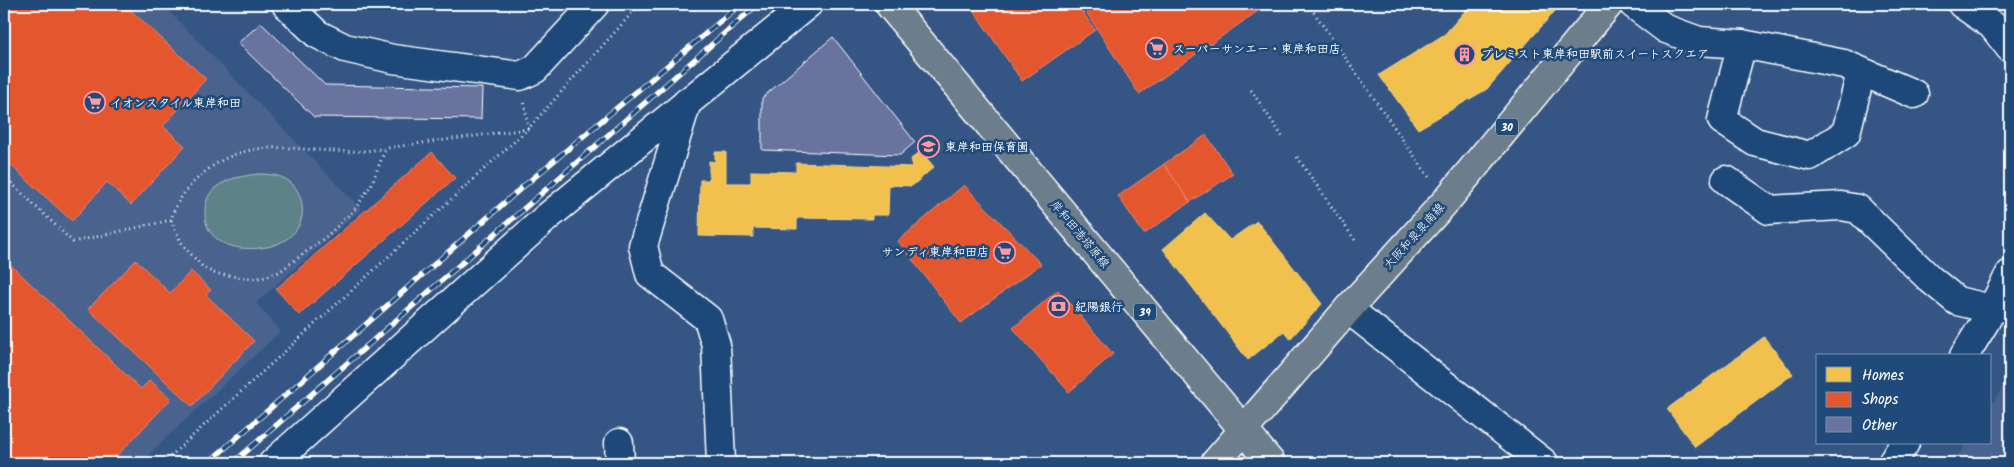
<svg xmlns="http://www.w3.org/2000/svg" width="2014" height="467" viewBox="0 0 2014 467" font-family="Kalam,'Klee One',sans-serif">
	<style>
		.built { fill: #48628e }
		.green { fill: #5d8287; stroke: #aec0c3 }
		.homes { fill: #f2c14e; stroke: #f6d483 }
		.shops { fill: #e4572e; stroke: #ec896d }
		.building { fill: #68739e; stroke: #fff }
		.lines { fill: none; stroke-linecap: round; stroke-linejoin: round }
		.minor-casing { stroke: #fff; stroke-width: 31 }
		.major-casing { stroke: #fff; stroke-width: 31 }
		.path { stroke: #fff; stroke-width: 3; stroke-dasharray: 1 4; stroke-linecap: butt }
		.minor { stroke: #1f4a7a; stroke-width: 28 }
		.major { stroke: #6c7d8b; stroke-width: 28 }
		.rail-casing { stroke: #fff; stroke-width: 5.5 }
		.rail { stroke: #1f4a7a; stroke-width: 4; stroke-dasharray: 11; stroke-linecap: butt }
		.labels { text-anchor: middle; stroke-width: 5; stroke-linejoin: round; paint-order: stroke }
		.shield { fill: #1f4a7a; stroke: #bcc9d7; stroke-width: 1 }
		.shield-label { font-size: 11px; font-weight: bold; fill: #fff }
		.poi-label { font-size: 12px; font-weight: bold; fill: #fff; stroke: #1f4a7a; text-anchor: start }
		.street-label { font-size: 12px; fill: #fff; stroke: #1f4a7a }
	</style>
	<rect width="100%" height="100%" fill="#355685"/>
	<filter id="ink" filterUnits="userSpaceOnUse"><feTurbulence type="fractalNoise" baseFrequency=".02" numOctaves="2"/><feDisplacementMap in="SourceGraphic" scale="10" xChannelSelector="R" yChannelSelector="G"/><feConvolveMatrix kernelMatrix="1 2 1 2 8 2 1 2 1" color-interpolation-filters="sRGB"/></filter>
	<g filter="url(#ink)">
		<g class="built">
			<polygon points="4,4 162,4 361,209 256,303 281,331 139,463 4,463"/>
			<polygon points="2010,376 2010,463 1954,463 1967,443 1990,443 1990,407"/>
		</g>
		<path class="green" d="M258,174C280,174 298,179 302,205C304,218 299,230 288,238C280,244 270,247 260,248C235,251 204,243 205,212C205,203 208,194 215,188C227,178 243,176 258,174Z"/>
		<g class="homes">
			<polygon points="1471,4 1561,4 1487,89 1418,129 1379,75 1445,34"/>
			<polygon points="921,151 934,167 912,186 889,185 888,215 872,215 872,219 797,218 797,229 753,228 753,237 699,236 700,180 709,180 709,161 715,162 715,152 726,152 726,183 751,183 751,171 796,172 796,163 913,167 911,159"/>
			<polygon points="1205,213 1230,240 1257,221 1322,304 1290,339 1284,331 1248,360 1163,249"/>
			<polygon points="1764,337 1793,374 1695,447 1667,409"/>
		</g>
		<g class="shops">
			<polygon points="4,4 124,4 206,79 163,126 185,146 131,205 107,182 72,221 4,159"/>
			<polygon points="969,4 1077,4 1095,30 1022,81"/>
			<polygon points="1081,4 1268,4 1139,94"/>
			<polygon points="1206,135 1233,174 1190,202 1164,164"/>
			<polygon points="432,152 455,178 299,315 276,289"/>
			<polygon points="1164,164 1190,202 1144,234 1118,196"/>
			<polygon points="964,185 1041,264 961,323 898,241"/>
			<polygon points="136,260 170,293 191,271 211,290 206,295 254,341 192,406 88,309"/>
			<polygon points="11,265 141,389 150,380 171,399 110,463 4,463 4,273"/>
			<polygon points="1058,290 1113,354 1069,392 1013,328"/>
		</g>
		<g class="building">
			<polygon points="261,23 325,85 482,88 481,119 314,117 238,43"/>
			<polygon points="833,37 915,142 900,155 762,150 762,98"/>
		</g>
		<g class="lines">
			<defs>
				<g id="minor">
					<polyline points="286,4 317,34 345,48 393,59 520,76 535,69 595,4"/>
					<polyline points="1633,4 1666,29 1699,41 1742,44 1844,64 1914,94"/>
					<polyline points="1962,4 1992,25 2010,48"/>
					<polyline points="1742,44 1722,120 1755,142 1810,156 1846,133 1861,72"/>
					<polyline points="687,102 643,246 650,274 708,319 716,345 721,463"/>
					<polyline points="1726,180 1769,210 1841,206 1858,209 1930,279 1957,301 1992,309 2010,306"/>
					<polyline points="1348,309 1544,463"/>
					<polyline points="1964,356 1985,322 2010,274"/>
					<polyline points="619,443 620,463"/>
					<polyline points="273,463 546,218 808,4"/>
					<polyline points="1892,463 1905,443"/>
				</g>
				<g id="major">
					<polyline points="889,4 1271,463"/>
					<polyline points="1215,463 1348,309 1446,201 1609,4"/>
				</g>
			</defs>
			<use href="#minor" class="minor-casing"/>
			<use href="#major" class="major-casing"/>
			<g class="path">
				<polyline points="1308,4 1431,180"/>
				<polyline points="1251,90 1284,139"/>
				<polyline points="1297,157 1357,243"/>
				<path d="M4,176L73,242L171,220C175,204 185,190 197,179C249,129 300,155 362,151C380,150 398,146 415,144C452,139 490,134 528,129L640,4"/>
				<polyline points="171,220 181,242 188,251 202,266 213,273 243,278 262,278 279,272 326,237 356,208 371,185 386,148"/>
				<polyline points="163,463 528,129 524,99"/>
			</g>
			<use href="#minor" class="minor"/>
			<use href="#major" class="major"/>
			<defs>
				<g id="rail">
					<polyline points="208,463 519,190 741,4"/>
					<polyline points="233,463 758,4"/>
				</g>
			</defs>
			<use href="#rail" class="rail-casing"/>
			<use href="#rail" class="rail"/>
		</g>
	</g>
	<defs>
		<symbol id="supermarket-ring" viewBox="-11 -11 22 22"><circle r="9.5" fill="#1f4a7a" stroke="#ff9aa2" stroke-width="1.5"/><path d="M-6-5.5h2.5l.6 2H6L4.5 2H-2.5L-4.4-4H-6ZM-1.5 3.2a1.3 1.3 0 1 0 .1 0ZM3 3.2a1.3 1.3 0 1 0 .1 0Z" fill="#ff9aa2"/></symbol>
		<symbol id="building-ring" viewBox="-11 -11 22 22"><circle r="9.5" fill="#1f4a7a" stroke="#ff9aa2" stroke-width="1.5"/><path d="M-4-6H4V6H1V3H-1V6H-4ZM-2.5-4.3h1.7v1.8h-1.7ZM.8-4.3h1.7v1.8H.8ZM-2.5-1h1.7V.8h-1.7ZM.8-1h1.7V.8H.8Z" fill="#ff9aa2"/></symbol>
		<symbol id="school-ring" viewBox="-11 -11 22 22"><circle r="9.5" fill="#1f4a7a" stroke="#ff9aa2" stroke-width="1.5"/><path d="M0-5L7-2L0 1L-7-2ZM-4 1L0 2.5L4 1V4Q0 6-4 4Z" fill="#ff9aa2"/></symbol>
		<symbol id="bank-ring" viewBox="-11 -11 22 22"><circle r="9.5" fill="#1f4a7a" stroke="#ff9aa2" stroke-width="1.5"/><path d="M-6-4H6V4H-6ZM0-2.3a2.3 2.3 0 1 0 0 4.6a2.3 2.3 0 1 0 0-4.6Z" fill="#ff9aa2"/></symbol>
	</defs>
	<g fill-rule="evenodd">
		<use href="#supermarket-ring" x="1144" y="36" width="25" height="25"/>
		<use href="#building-ring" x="1452" y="42" width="25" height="25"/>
		<use href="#supermarket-ring" x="82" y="90" width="25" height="25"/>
		<use href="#school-ring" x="916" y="134" width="25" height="25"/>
		<use href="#supermarket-ring" x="992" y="240" width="25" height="25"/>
		<use href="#bank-ring" x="1046" y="294" width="25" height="25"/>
	</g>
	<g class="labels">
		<g class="shield">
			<rect x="1496" y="118.5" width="22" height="17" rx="4"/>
			<rect x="1134" y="303.5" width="22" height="17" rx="4"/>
		</g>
		<g class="shield-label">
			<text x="1507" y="131">30</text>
			<text x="1145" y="316">39</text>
		</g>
		<g class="poi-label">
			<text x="1173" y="53">スーパーサンエー・東岸和田店</text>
			<text x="1481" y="58">プレミスト東岸和田駅前スイートスクエア</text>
			<text x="110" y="107">イオンスタイル東岸和田</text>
			<text x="945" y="151">東岸和田保育園</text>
			<text x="989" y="256" text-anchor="end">サンディ東岸和田店</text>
			<text x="1075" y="311">紀陽銀行</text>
		</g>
		<g class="street-label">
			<text transform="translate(1080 234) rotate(50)" y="4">岸和田港塔原線</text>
			<text transform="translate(1414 236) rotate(-48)" y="4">大阪和泉泉南線</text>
		</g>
	</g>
	<rect width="2014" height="467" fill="none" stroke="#1f4a7a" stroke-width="20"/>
	<rect x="10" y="10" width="1994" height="447" fill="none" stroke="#fff" stroke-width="2" filter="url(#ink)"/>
	<rect x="1816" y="354" width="175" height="90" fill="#1f4a7a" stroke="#7992af"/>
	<rect x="1826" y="367" width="25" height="15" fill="#f2c14e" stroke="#7992af"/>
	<text x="1862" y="380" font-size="15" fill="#ffffff">Homes</text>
	<rect x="1826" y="392" width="25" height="15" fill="#e4572e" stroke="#7992af"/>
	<text x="1862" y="404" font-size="15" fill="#ffffff">Shops</text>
	<rect x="1826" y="417" width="25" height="15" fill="#68739e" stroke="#7992af"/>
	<text x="1862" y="430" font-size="15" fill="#ffffff">Other</text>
</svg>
